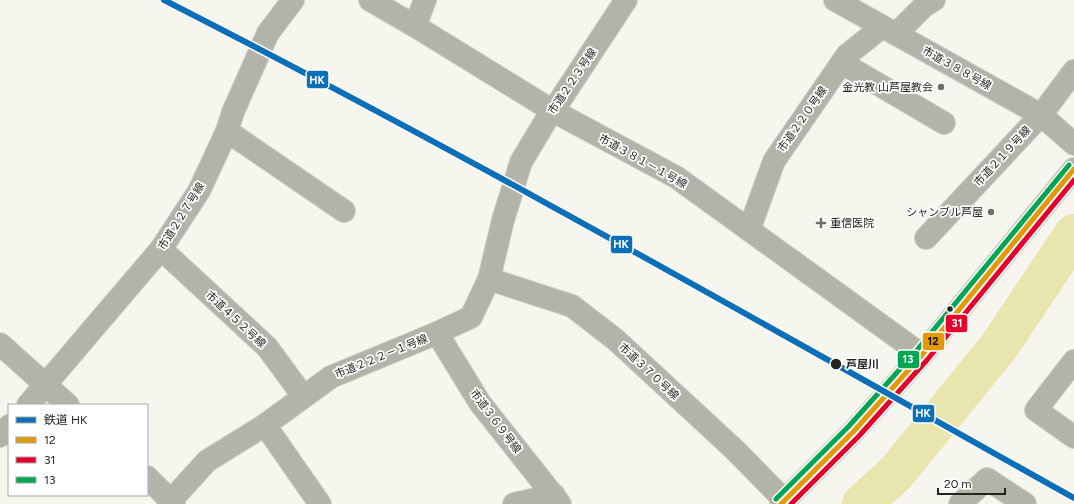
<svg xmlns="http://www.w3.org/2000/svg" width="1074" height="504" viewBox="0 0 1074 504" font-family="Figtree,'Noto Sans JP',sans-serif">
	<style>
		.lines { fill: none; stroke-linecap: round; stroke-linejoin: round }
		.river { stroke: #e9e5af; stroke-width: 40 }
		.minor-casing { stroke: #cfcfcb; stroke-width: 24 }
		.minor { stroke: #b4b3a9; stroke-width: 22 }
		.bus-1-casing { stroke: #fff; stroke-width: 8 }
		.bus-2-casing { stroke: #fff; stroke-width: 8 }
		.bus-3-casing { stroke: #fff; stroke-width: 8 }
		.bus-1 { stroke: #e29903; stroke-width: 5 }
		.bus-2 { stroke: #e4002b; stroke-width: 5 }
		.bus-3 { stroke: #00a651; stroke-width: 5 }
		.rail-1-casing { stroke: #fff; stroke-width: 9 }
		.rail-1 { stroke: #0d6fb8; stroke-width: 6 }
		.poi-dot { fill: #6e6e68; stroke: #fff; stroke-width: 1.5 }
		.bus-dot { fill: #242420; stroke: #fff; stroke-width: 1.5 }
		.labels { text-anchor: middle; stroke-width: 3.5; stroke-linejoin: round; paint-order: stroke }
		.street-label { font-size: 11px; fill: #242420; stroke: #fff }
		.poi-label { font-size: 11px; fill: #242420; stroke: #fff; text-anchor: end }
		.stop-label { font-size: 11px; font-weight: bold; fill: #242420; stroke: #fff; text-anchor: start }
		.line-badge { stroke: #fff; stroke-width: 1.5 }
		.badge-label { font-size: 11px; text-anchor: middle; font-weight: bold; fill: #fff }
		.pale-badge-label { font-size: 11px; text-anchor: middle; font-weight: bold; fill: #111 }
	</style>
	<rect width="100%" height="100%" fill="#f6f6ef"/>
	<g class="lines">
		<polyline class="river" points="862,504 896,473 1000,345 1074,234"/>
		<defs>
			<g id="minor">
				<polyline points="370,0 415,26 553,111 676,177 922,355"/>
				<polyline points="835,0 1041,115 1074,144"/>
				<polyline points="415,26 425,0"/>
				<polyline points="896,34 923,7 934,0"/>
				<polyline points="842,63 944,123"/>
				<polyline points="227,131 344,211"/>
				<polyline points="749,230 774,161 847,55 882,27"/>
				<polyline points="926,238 1041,115 1074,71"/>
				<polyline points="161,249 267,347 303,396"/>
				<polyline points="489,279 572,306 616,340 736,451 785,501"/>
				<polyline points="437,333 480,403 560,504"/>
				<polyline points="0,344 68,405"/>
				<polyline points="1074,361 1036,410 1074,437"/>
				<polyline points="28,405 161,249 199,191 227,131 233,112 268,33 293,0"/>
				<polyline points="265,425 320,504"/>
				<polyline points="0,436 9,426"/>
				<polyline points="147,477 174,504"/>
				<polyline points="168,504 207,461 265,425 331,377 437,333 471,317 489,279 503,220 521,162 548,117 553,111 626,0"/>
				<polyline points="514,504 554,495"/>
				<polyline points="781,504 854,431 922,355 1074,169"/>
				<polyline points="960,504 987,479 1025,504"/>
			</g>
		</defs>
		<use href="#minor" class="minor-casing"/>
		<use href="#minor" class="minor"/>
		<defs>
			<polyline id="bus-1" points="781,504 854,431 922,355 1074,169"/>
			<polyline id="bus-2" points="791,504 859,436 927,360 1074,180"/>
			<polyline id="bus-3" points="776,499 849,426 917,350 1069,165"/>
		</defs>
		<use href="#bus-1" class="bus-1-casing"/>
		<use href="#bus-2" class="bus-2-casing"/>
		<use href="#bus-3" class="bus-3-casing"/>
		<use href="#bus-1" class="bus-1"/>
		<use href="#bus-2" class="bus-2"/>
		<use href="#bus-3" class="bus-3"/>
		<defs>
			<path id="rail-1" d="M164,0C472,157 772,329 1074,498"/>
		</defs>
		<use href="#rail-1" class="rail-1-casing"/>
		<use href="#rail-1" class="rail-1"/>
	</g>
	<g class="poi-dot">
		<circle cx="941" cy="87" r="4"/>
		<circle cx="991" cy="212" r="4"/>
		<path d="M819 217h4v4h4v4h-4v4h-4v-4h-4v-4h4z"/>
	</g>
	<g class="bus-dot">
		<circle cx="950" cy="309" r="3.5"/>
		<circle cx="836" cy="364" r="6"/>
	</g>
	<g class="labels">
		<g class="street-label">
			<text transform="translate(957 68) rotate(29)" y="4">市道３８８号線</text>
			<text transform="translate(572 81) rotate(-56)" y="4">市道２２３号線</text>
			<text transform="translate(802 119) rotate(-55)" y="4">市道２２０号線</text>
			<text transform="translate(1002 156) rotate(-47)" y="4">市道２１９号線</text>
			<text transform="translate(643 161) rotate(29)" y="4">市道３８１－１号線</text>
			<text transform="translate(181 216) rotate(-58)" y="4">市道２２７号線</text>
			<text transform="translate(236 319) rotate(43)" y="4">市道４５２号線</text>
			<text transform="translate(381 356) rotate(-22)" y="4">市道２２２－１号線</text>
			<text transform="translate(649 371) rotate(43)" y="4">市道３７０号線</text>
			<text transform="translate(496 421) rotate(53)" y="4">市道３６９号線</text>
		</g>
		<g class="poi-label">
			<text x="933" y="91">金光教 山芦屋教会</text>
			<text x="983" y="216">シャンブル芦屋</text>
			<text x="830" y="227" text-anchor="start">重信医院</text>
		</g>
		<g class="stop-label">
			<text x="846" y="368">芦屋川</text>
		</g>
	</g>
	<g class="line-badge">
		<rect x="306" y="70" width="23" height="19" rx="4" fill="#0d6fb8"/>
		<rect x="610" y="235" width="23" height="19" rx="4" fill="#0d6fb8"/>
		<rect x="945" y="314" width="23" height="19" rx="4" fill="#e4002b"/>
		<rect x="922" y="332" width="23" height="19" rx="4" fill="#e29903"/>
		<rect x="897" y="350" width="23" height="19" rx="4" fill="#00a651"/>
		<rect x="912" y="404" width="23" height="19" rx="4" fill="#0d6fb8"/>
	</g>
	<g class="badge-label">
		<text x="317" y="84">HK</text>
		<text x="621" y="248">HK</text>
		<text x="957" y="327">31</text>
		<text x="908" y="363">13</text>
		<text x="923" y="417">HK</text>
	</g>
	<g class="pale-badge-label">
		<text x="933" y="345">12</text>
	</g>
	<rect x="8" y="404" width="140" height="92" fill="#ffffff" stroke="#a7a7a6"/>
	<rect x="16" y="417" width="20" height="6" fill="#0d6fb8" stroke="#a7a7a6"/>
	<text x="44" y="424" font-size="12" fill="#242420">鉄道 HK</text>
	<rect x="16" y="437" width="20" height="6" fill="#e29903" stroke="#a7a7a6"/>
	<text x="44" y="444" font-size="12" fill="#242420">12</text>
	<rect x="16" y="457" width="20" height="6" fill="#e4002b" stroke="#a7a7a6"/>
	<text x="44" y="464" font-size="12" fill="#242420">31</text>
	<rect x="16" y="477" width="20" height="6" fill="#00a651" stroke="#a7a7a6"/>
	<text x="44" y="484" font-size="12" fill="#242420">13</text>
	<path d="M938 488v6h67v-6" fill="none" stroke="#242420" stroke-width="2"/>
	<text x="944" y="488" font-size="12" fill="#242420" stroke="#ffffff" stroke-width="3" paint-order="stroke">20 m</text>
</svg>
